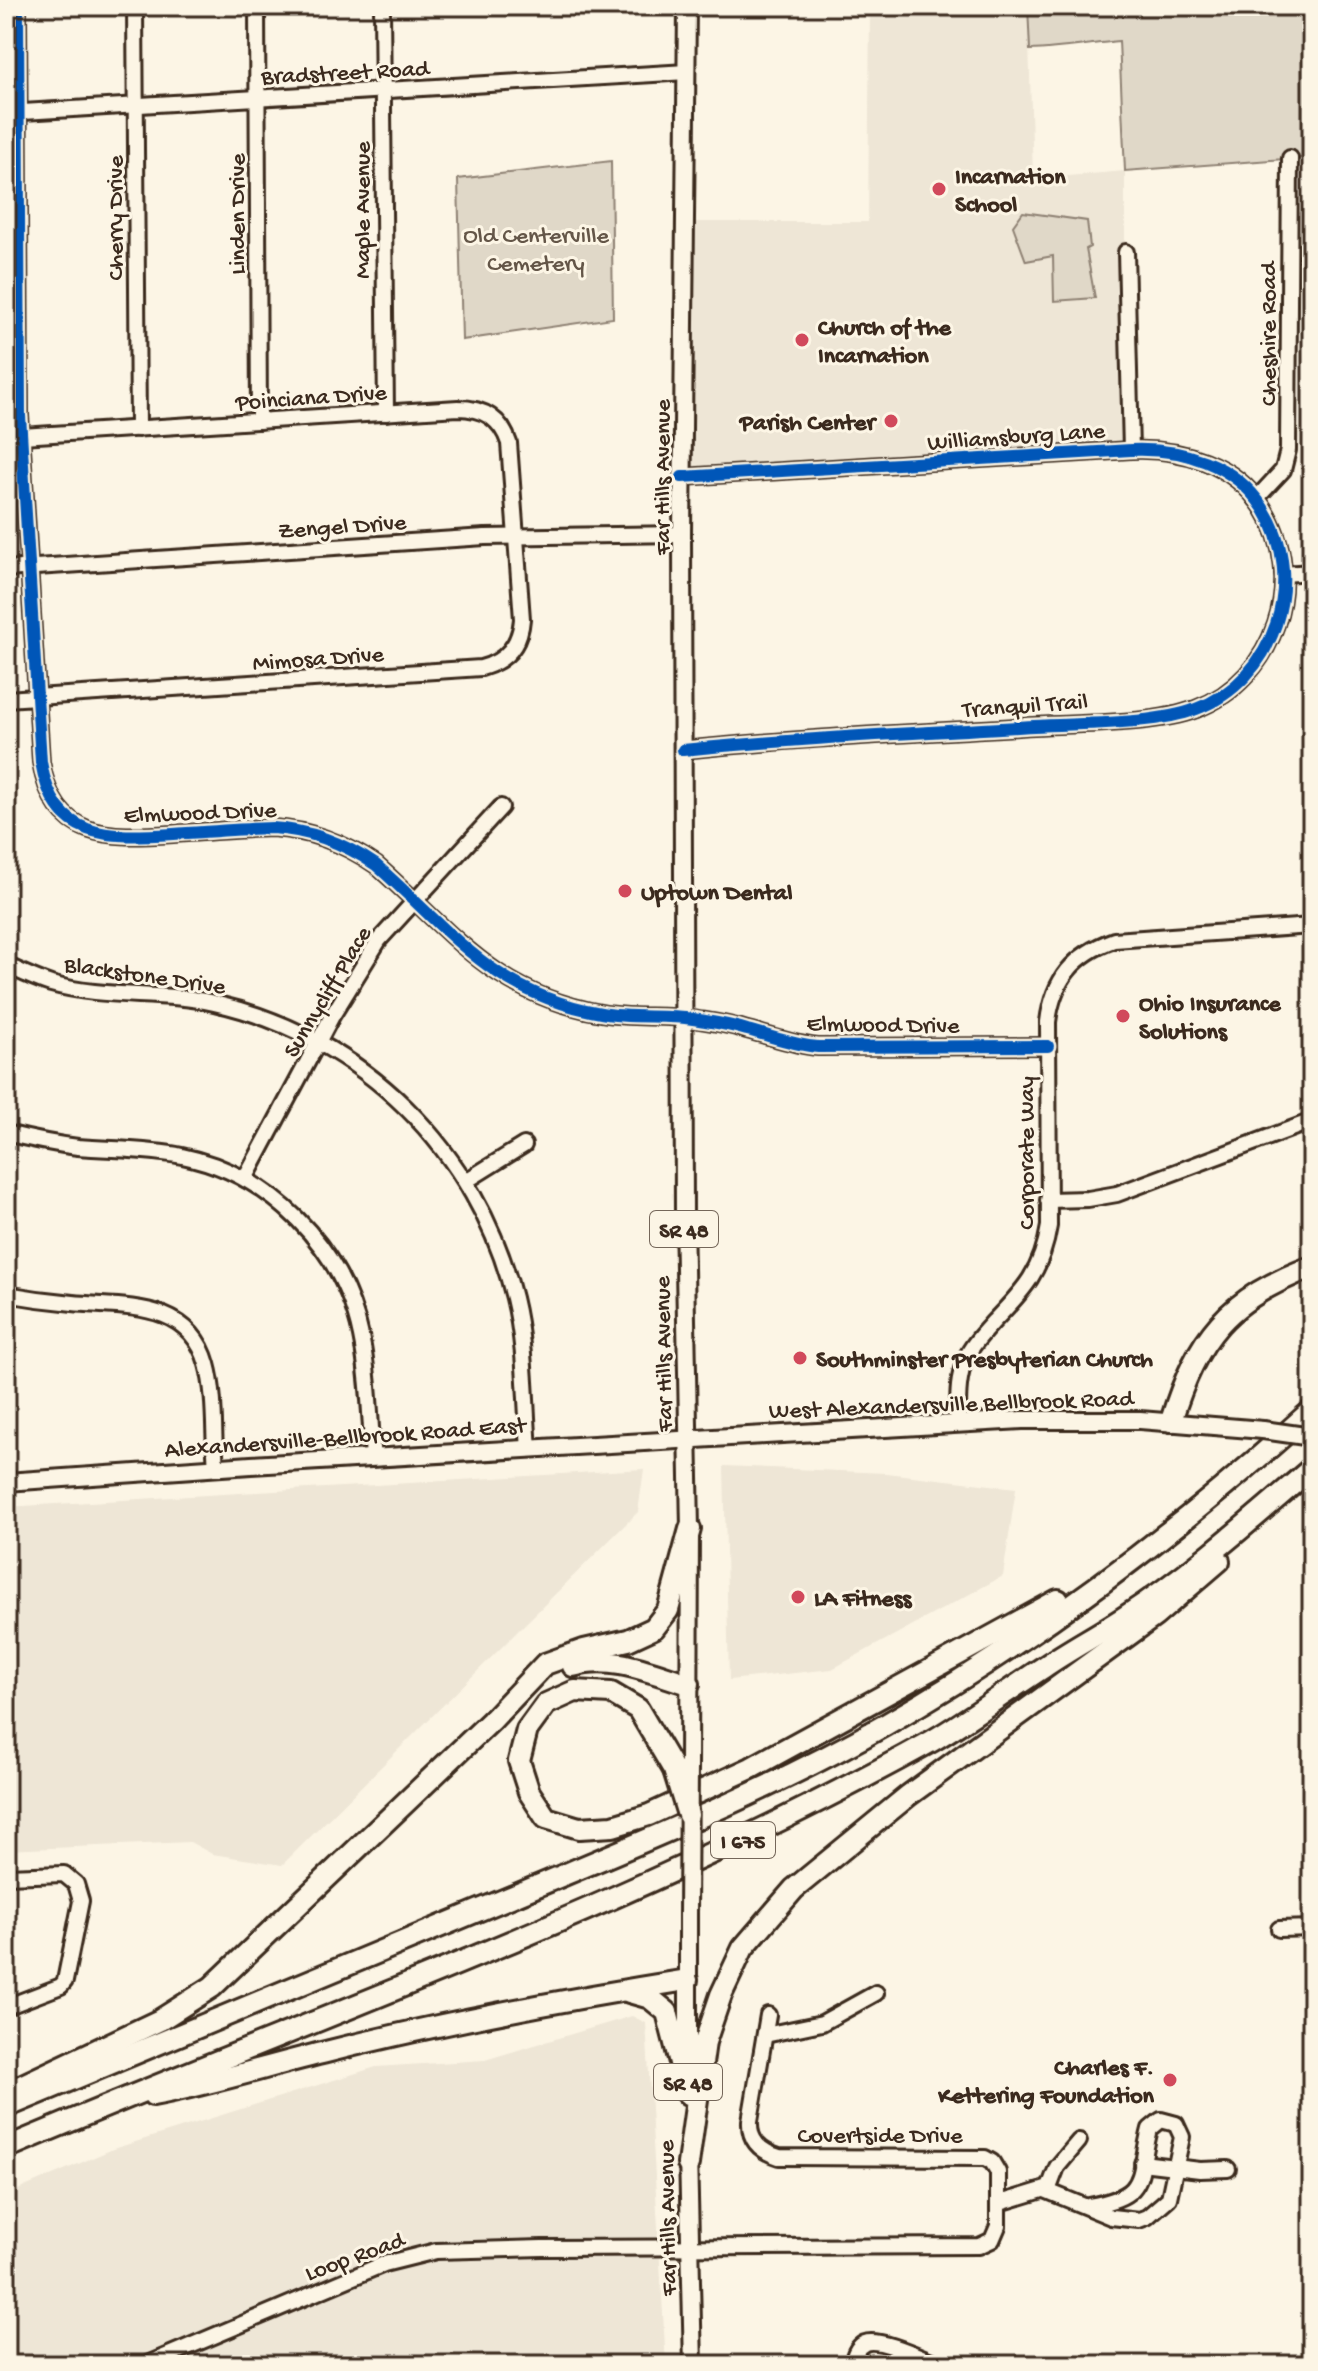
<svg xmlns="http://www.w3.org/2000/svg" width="1318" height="2371" viewBox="0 0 1318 2371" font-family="'Gochi Hand',sans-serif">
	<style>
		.built { fill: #eee6d6 }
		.green { fill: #e0d8c8; stroke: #8e8173; stroke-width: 2 }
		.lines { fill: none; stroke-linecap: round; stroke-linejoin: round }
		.minor-casing { stroke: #3b2a1e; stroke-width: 20 }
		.major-casing { stroke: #3b2a1e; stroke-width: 22 }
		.highway-casing { stroke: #3b2a1e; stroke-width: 26 }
		.minor { stroke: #fcf5e5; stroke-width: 14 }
		.major { stroke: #fcf5e5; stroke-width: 16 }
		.highway { stroke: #fcf5e5; stroke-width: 20 }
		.major-bridge-casing { stroke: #3b2a1e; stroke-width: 22; stroke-linecap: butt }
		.highway-bridge-casing { stroke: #3b2a1e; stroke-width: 26; stroke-linecap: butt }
		.major-bridge { stroke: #fcf5e5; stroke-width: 16 }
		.highway-bridge { stroke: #fcf5e5; stroke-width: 20 }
		.cycleway-casing { stroke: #fcf5e5; stroke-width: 17 }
		.cycleway { stroke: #0057b8; stroke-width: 12 }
		.poi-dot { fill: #d1495b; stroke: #fcf5e5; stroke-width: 3 }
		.labels { text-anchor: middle; stroke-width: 6; stroke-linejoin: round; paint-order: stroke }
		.shield { fill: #fcf5e5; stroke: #75675a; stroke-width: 2 }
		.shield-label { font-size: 22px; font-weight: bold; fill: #3b2a1e }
		.street-label { font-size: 24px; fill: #3b2a1e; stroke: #fcf5e5 }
		.poi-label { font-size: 24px; font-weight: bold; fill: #3b2a1e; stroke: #fcf5e5; text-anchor: start }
		.park-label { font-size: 24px; fill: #645648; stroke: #fcf5e5 }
	</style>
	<rect width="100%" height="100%" fill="#fcf5e5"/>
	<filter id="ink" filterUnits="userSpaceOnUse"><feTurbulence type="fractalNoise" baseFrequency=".0125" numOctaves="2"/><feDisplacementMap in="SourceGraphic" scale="16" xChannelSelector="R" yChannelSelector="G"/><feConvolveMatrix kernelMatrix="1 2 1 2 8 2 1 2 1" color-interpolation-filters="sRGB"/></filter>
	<g filter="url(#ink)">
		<g class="built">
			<polygon points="870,6 1028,6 1033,179 1125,171 1125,311 1131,450 682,477 685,222 868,222"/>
			<polygon points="724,1466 886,1473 1016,1488 1003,1576 832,1669 729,1680"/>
			<polygon points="644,1469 638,1512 282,1865 212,1854 190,1842 6,1850 6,1507"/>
			<polygon points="632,2016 646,2023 666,2365 6,2365 6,2195 113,2149 376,2067 485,2060"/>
		</g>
		<g class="green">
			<path d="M1028,6H1312V157L1125,171L1119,41C1089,44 1060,49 1030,50Z"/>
			<polygon points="611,161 613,318 462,340 458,179"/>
			<polygon points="1023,212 1087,221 1090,247 1086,249 1095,298 1054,301 1053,256 1026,261 1013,226"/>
		</g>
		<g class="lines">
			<defs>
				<g id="minor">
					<path d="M18,6L20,415L41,762C54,841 108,838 173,834C206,832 239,829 272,828C311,830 344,843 376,865C453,933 493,994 601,1013C632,1019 663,1014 693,1019C711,1022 729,1024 747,1030C771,1036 793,1045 818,1047L1048,1046"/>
					<polyline points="135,6 138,429"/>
					<polyline points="257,6 259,421"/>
					<polyline points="382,6 386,413"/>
					<polyline points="6,113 687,72"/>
					<polyline points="1126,252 1131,450"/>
					<path d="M6,437L458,408C483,408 501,418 509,443L522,619C520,644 507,661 481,668L6,699"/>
					<path d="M682,477L1131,450C1181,448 1234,463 1263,508C1308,579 1275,680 1196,709C1155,725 1080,723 1034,726C917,733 800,738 683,750"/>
					<polyline points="1256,499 1283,470 1288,450 1290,158"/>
					<polyline points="6,569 485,537 682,534"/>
					<polyline points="1283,574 1312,572"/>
					<path d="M6,965C21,972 35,979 51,984C104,999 160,991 214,1003C362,1036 478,1151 514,1298C526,1347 525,1399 529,1449"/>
					<path d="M6,1133C30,1139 54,1144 78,1147C113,1150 147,1149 182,1156C270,1174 343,1247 361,1336C369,1375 370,1418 373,1458"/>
					<polyline points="245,1179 332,1016 379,940 501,807"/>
					<polyline points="466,1181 524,1145"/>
					<polyline points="1048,1200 1088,1199 1117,1194 1312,1121"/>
					<path d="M6,1294C28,1298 50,1301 73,1303C124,1308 189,1300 207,1364C216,1396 213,1435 216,1468"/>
					<path d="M958,1423C958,1400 957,1376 967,1356C973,1343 985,1331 994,1321C1024,1290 1042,1271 1049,1226L1048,1022C1053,980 1074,954 1114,940L1312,926"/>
					<polyline points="6,1876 64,1874 76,1884 81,1901 65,1981 61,1986 6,2007"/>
					<polyline points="1279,1929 1312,1928"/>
					<polyline points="765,2035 822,2023 876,1993"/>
					<polyline points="1142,2163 1200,2170 1228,2169"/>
					<path d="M1045,2190L1111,2217L1139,2220L1147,2217L1169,2198L1182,2137L1176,2124L1161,2120L1150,2129C1137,2180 1149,2195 1089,2206"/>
					<polyline points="1000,2203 1049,2188 1057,2167 1079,2141"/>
					<path d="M145,2365L384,2264L436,2251L542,2248L979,2246L992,2240L998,2226V2172L992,2162L985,2158L779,2157C760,2151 749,2141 750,2121L768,2015"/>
					<path d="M852,2365C854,2356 856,2347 865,2343C880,2337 925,2359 941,2365"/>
				</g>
				<g id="major">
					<polyline points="687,6 682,534 684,1216 690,1529 689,1766"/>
					<polyline points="6,1482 251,1465 1022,1420 1140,1420 1263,1430"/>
					<polyline points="688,1916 688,2076"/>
					<polyline points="688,2155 693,2365"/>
				</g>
				<g id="highway">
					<path d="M1171,1421C1197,1337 1228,1298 1312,1267"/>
					<path d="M573,1666C612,1654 652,1673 689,1684"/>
					<polyline points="674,1770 638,1709 611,1693 575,1691 546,1704 527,1730 519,1761 529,1792 546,1818 579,1828 613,1826 649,1815 751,1768 1058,1600"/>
					<polyline points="629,1992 650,1998 667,2012 688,2094"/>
					<polyline points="8,2092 160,2020 212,1987 491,1721 545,1664 584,1650 628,1640 654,1628 668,1610 690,1529"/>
					<path d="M153,2095C213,2084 271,2065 330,2051C448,2021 568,1999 687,1980"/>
					<path d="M6,2107C174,2037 343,1967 511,1897C637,1844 766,1793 885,1725C1039,1637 1181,1529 1312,1410"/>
					<path d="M6,2148C317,2016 636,1906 932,1741C970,1719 1007,1691 1044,1667C1070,1649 1099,1634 1126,1616C1192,1573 1252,1519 1312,1468"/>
					<polyline points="688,2164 705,2042 721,1995 743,1948 794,1889 909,1795 1155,1616 1219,1561"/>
				</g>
			</defs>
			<use href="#minor" class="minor-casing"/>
			<use href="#major" class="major-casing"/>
			<use href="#highway" class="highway-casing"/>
			<use href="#minor" class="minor"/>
			<use href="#major" class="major"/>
			<use href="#highway" class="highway"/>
			<defs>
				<g id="major-bridge">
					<polyline points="1263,1430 1312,1437"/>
					<polyline points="688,1916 689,1766"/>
				</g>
				<polyline id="highway-bridge" points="674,1770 688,1815"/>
			</defs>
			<use href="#major-bridge" class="major-bridge-casing"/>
			<use href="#highway-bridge" class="highway-bridge-casing"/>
			<use href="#major-bridge" class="major-bridge"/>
			<use href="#highway-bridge" class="highway-bridge"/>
			<defs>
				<g id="cycleway">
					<path d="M18,6L20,415L41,762C54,841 108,838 173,834C206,832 239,829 272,828C311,830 344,843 376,865C453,933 493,994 601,1013C632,1019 663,1014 693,1019C711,1022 729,1024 747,1030C771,1036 793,1045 818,1047L1048,1046"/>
					<path d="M682,477L1131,450C1181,448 1234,463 1263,508C1308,579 1275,680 1196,709C1155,725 1080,723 1034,726C917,733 800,738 683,750"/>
				</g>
			</defs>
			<use href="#cycleway" class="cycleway-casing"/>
			<use href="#cycleway" class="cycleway"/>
		</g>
	</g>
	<g class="poi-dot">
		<circle cx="939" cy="189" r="8"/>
		<circle cx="802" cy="340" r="8"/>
		<circle cx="891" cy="421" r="8"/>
		<circle cx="625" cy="891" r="8"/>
		<circle cx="1123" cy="1016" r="8"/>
		<circle cx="800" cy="1358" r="8"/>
		<circle cx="798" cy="1597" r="8"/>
		<circle cx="1170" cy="2080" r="8"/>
	</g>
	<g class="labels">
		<g class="shield">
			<rect x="650" y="1211" width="68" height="36" rx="6"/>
			<rect x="711" y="1822" width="64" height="36" rx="6"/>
			<rect x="654" y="2064" width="68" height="36" rx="6"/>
		</g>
		<g class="shield-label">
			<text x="684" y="1237">SR 48</text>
			<text x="743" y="1848">I 675</text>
			<text x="688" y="2090">SR 48</text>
		</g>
		<g class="street-label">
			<text transform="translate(345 71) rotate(-3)" y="8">Bradstreet Road</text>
			<text transform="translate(361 210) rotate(-90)" y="8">Maple Avenue</text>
			<text transform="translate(236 214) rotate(-90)" y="8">Linden Drive</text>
			<text transform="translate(114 218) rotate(-90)" y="8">Cherry Drive</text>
			<text transform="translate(1267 334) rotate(-90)" y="8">Cheshire Road</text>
			<text transform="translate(311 396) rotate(-4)" y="8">Poinciana Drive</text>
			<text transform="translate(1016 435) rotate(-4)" y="8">Williamsburg Lane</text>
			<text transform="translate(661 477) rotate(-90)" y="8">Far Hills Avenue</text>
			<text transform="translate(342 525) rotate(-4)" y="8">Zengel Drive</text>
			<text transform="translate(318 657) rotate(-4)" y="8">Mimosa Drive</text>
			<text transform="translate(1025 704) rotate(-4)" y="8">Tranquil Trail</text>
			<text transform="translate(200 811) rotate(-2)" y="8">Elmwood Drive</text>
			<text transform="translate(145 974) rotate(8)" y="8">Blackstone Drive</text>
			<text transform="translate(326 991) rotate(-59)" y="8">Sunnycliff Place</text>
			<text transform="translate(883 1023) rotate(1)" y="8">Elmwood Drive</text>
			<text transform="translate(1025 1153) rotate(-90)" y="8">Corporate Way</text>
			<text transform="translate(662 1354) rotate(-91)" y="8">Far Hills Avenue</text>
			<text transform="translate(951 1403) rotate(-2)" y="8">West Alexandersville Bellbrook Road</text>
			<text transform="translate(345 1436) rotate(-4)" y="8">Alexandersville-Bellbrook Road East</text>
			<text x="880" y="2142">Covertside Drive</text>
			<text transform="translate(666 2218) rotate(-91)" y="8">Far Hills Avenue</text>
			<text transform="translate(354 2255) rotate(-20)" y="8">Loop Road</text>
		</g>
		<g class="poi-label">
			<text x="955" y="183">Incarnation<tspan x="955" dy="28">School</tspan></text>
			<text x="818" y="334">Church of the<tspan x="818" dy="28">Incarnation</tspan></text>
			<text x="875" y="429" text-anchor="end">Parish Center</text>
			<text x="641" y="899">Uptown Dental</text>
			<text x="1139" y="1010">Ohio Insurance<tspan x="1139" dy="28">Solutions</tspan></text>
			<text x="816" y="1366">Southminster Presbyterian Church</text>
			<text x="814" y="1605">LA Fitness</text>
			<text x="1154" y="2074" text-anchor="end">Charles F.<tspan x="1154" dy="28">Kettering Foundation</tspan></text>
		</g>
		<g class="park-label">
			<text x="536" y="242">Old Centerville<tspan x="536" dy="28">Cemetery</tspan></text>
		</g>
	</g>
	<rect width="1318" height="2371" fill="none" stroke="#fcf5e5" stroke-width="32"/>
	<rect x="16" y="16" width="1286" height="2339" fill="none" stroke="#3b2a1e" stroke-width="3" filter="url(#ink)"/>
</svg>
